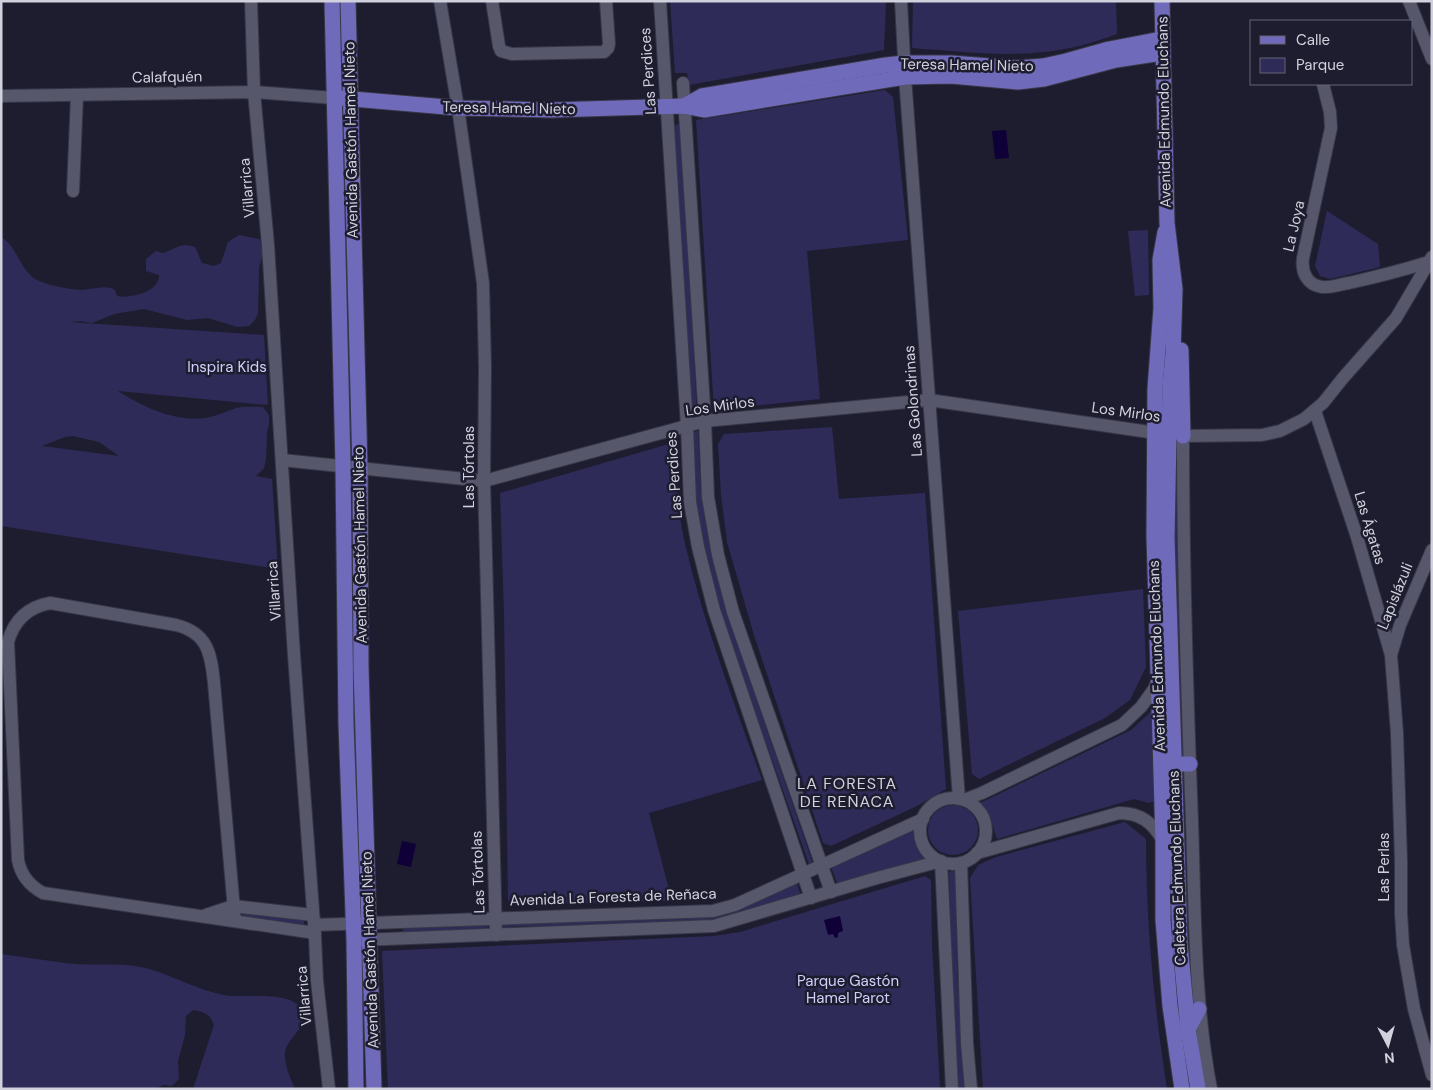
<svg xmlns="http://www.w3.org/2000/svg" width="1433" height="1090" viewBox="0 0 1433 1090" font-family="'DM Sans',sans-serif">
	<style>
		.green { fill: #2e2b59; fill-rule: evenodd }
		.water { fill: #0f0137 }
		.lines { fill: none; stroke-linecap: round; stroke-linejoin: round }
		.minor-casing { stroke: #383747; stroke-width: 14 }
		.major-casing { stroke: #383747; stroke-width: 17 }
		.minor { stroke: #57576c; stroke-width: 12 }
		.major { stroke: #706abb; stroke-width: 15 }
		.labels { text-anchor: middle; stroke-width: 5; stroke-linejoin: round; paint-order: stroke }
		.street-label { font-size: 15px; fill: #d0d1dd; stroke: #1e1d2f }
		.park-label { font-size: 15px; fill: #cfd0fc; stroke: #1e1d2f }
		.neighbourhood-label { font-size: 16px; letter-spacing: 1px; fill: #d0d1dd; stroke: #1e1d2f }
	</style>
	<rect width="100%" height="100%" fill="#1e1d2f"/>
	<g class="green">
		<polygon points="670,1 886,1 884,50 689,85 687,73 675,73"/>
		<path d="M913,1H1116L1117,34C1093,43 1069,50 1043,52C1000,57 955,51 912,48Z"/>
		<polygon points="885,90 893,97 908,240 807,251 820,399 714,410 696,120"/>
		<polygon points="345,115 353,453 350,453 341,119"/>
		<polygon points="677,124 681,127 697,413 695,415 692,415 674,127"/>
		<polygon points="1327,211 1378,244 1380,267 1330,279 1320,276 1315,266"/>
		<polygon points="1148,230 1149,295 1135,296 1128,231"/>
		<path d="M239,235L259,239L263,246V254L259,268L258,313L255,320L249,326L237,327L208,318L187,320L144,309L114,314L92,323L80,321L70,322L264,335L268,405L118,391C144,408 180,424 210,417C219,415 227,411 236,408C245,406 254,407 263,407L269,415V424L267,433L266,459L264,468L256,476L272,479L278,569L1,526V237C18,246 20,273 39,281C51,286 68,289 81,290C92,290 105,284 115,290L117,296C130,299 160,292 159,275L146,271V259L156,251L163,253C176,249 180,242 195,247L202,263L214,266L221,263L228,242ZM73,436L99,442L119,456L42,446L65,437Z"/>
		<polygon points="1178,347 1185,756 1181,758 1173,524"/>
		<polygon points="832,427 839,499 925,493 946,789 917,806 831,846 823,843 754,635 727,542 721,495 718,444 724,434"/>
		<polygon points="698,431 701,492 706,527 722,595 734,634 812,861 812,863 809,864 728,635 717,596 700,528 695,492 694,434 694,432"/>
		<path d="M669,444L674,449C676,482 678,515 686,548C705,627 734,703 762,780L649,813L672,901L512,905L508,901L504,613L500,493Z"/>
		<polygon points="349,474 355,475 362,911 358,908 351,695"/>
		<polygon points="1143,589 1146,667 1130,700 1105,718 979,779 972,774 958,611"/>
		<polygon points="1154,709 1157,800 1149,803 1134,799 997,839 990,817 980,803 1131,730"/>
		<circle cx="953" cy="830" r="25"/>
		<path d="M1125,822L1146,839C1146,924 1154,1005 1167,1089H983L970,878L978,865L996,857Z"/>
		<path d="M914,829C915,842 917,849 926,859L838,885L831,867Z"/>
		<polygon points="953,870 956,872 957,966 964,1089 958,1089 951,969 949,872"/>
		<polygon points="925,876 931,880 932,944 940,1089 388,1089 382,951 713,936 740,932"/>
		<polygon points="797,884 801,896 712,922 502,927 502,924 735,911"/>
		<polygon points="243,913 304,920 304,925 241,916"/>
		<polygon points="487,924 488,926 487,929 403,932 403,928"/>
		<path d="M1,954C20,957 39,959 58,962C85,967 114,962 141,967C170,973 195,990 224,995C243,999 294,989 302,1011C308,1028 287,1038 285,1052C284,1064 290,1078 295,1089H193L214,1025C210,1014 205,1012 193,1010L186,1016L185,1035L178,1061L179,1079L172,1086L163,1085L156,1089H1Z"/>
	</g>
	<g class="water">
		<polygon points="1006,130 1009,158 995,159 992,131"/>
		<polygon points="402,841 416,844 411,867 397,864"/>
		<polygon points="840,916 843,931 838,933 838,937 835,938 833,934 828,935 824,920"/>
	</g>
	<g class="lines">
		<defs>
			<g id="minor">
				<polyline points="251,1 254,92 268,245 294,655 315,937 317,981 329,1089"/>
				<polyline points="440,1 458,108 483,283 485,367 484,481 496,935"/>
				<polyline points="492,1 499,46 501,51 512,54 604,52 608,48 609,44 606,1"/>
				<polyline points="660,1 687,426 690,502 698,547 714,610 811,898"/>
				<polyline points="901,1 905,77 959,799"/>
				<polyline points="1409,1 1432,59"/>
				<polyline points="683,83 705,421 708,497 718,555 733,612 831,892"/>
				<path d="M1323,84L1330,112L1331,128L1303,258C1301,272 1307,285 1322,287C1331,288 1341,284 1349,283C1376,277 1403,270 1429,262"/>
				<polyline points="1,96 254,92 334,98"/>
				<polyline points="73,191 77,95"/>
				<polyline points="1315,411 1357,537 1391,655 1397,733 1401,861 1401,913 1403,945 1414,1009 1432,1075"/>
				<polyline points="282,460 484,481 705,421 929,400 1163,434"/>
				<polyline points="1391,655 1400,625 1432,550"/>
				<circle cx="953" cy="831" r="33"/>
				<polyline points="964,800 982,793 1122,725 1141,707 1154,689 1158,680"/>
				<path d="M977,853L1119,813C1141,813 1153,823 1163,841"/>
				<polyline points="961,863 967,1043 971,1089"/>
				<polyline points="206,915 233,906 313,915"/>
				<path d="M235,921L214,683C211,654 208,633 176,625L50,603C28,607 14,620 8,642L18,860C21,876 30,886 43,893C134,907 225,919 315,933"/>
				<polyline points="314,925 713,911 735,905 923,819"/>
				<polyline points="361,940 714,926 877,878 941,861 952,1089"/>
				<path d="M1211,1089C1194,1000 1195,911 1192,821C1187,693 1183,564 1183,436L1262,435L1280,431L1304,419L1323,403L1343,378L1396,318L1432,257"/>
			</g>
			<g id="major">
				<polyline points="332,1 343,466 346,724 354,940 356,1089"/>
				<polyline points="348,1 360,468 361,668 374,1089"/>
				<polyline points="1162,1 1167,223 1175,289 1173,354 1170,386 1167,538 1180,943 1188,1029 1198,1089"/>
				<polyline points="341,98 458,108 551,110 684,106 704,110 905,77 951,76 1018,82 1044,79 1116,60 1162,53"/>
				<polyline points="684,106 702,96 886,65 904,63 951,63 1016,68 1043,66 1066,61 1109,49 1161,39"/>
				<polyline points="1165,232 1160,260 1161,308 1155,389 1154,536 1163,841 1163,920 1170,1006 1182,1089"/>
				<polyline points="1181,350 1183,436"/>
				<polyline points="1167,760 1175,764 1190,764"/>
				<polyline points="1187,1031 1199,1009"/>
			</g>
		</defs>
		<use href="#minor" class="minor-casing"/>
		<use href="#major" class="major-casing"/>
		<use href="#minor" class="minor"/>
		<use href="#major" class="major"/>
	</g>
	<g class="labels">
		<g class="street-label">
			<text transform="translate(967 65) rotate(1)" y="5">Teresa Hamel Nieto</text>
			<text transform="translate(648 71) rotate(-94)" y="5">Las Perdices</text>
			<text transform="translate(167 77) rotate(-1)" y="5">Calafquén</text>
			<text transform="translate(509 108) rotate(1)" y="5">Teresa Hamel Nieto</text>
			<text transform="translate(1164 112) rotate(-91)" y="5">Avenida Edmundo Eluchans</text>
			<text transform="translate(351 140) rotate(-91)" y="5">Avenida Gastón Hamel Nieto</text>
			<text transform="translate(247 188) rotate(-95)" y="5">Villarrica</text>
			<text transform="translate(1294 226) rotate(-77)" y="5">La Joya</text>
			<text transform="translate(913 401) rotate(-94)" y="5">Las Golondrinas</text>
			<text transform="translate(720 406) rotate(-8)" y="5">Los Mirlos</text>
			<text transform="translate(1126 412) rotate(8)" y="5">Los Mirlos</text>
			<text transform="translate(469 467) rotate(-90)" y="5">Las Tórtolas</text>
			<text transform="translate(674 475) rotate(-94)" y="5">Las Perdices</text>
			<text transform="translate(1370 528) rotate(73)" y="5">Las Ágatas</text>
			<text transform="translate(360 545) rotate(-91)" y="5">Avenida Gastón Hamel Nieto</text>
			<text transform="translate(274 591) rotate(-94)" y="5">Villarrica</text>
			<text transform="translate(1395 596) rotate(-68)" y="5">Lapislázuli</text>
			<text transform="translate(1157 656) rotate(-92)" y="5">Avenida Edmundo Eluchans</text>
			<text transform="translate(1384 867) rotate(-90)" y="5">Las Perlas</text>
			<text transform="translate(1177 868) rotate(-92)" y="5">Caletera Edmundo Eluchans</text>
			<text transform="translate(478 872) rotate(-92)" y="5">Las Tórtolas</text>
			<text transform="translate(613 897) rotate(-2)" y="5">Avenida La Foresta de Reñaca</text>
			<text transform="translate(370 950) rotate(-92)" y="5">Avenida Gastón Hamel Nieto</text>
			<text transform="translate(304 996) rotate(-95)" y="5">Villarrica</text>
		</g>
		<g class="park-label">
			<text x="227" y="372">Inspira Kids</text>
			<text x="848" y="986">Parque Gastón<tspan x="848" dy="17">Hamel Parot</tspan></text>
		</g>
		<g class="neighbourhood-label">
			<text x="847" y="789">LA FORESTA<tspan x="847" dy="18">DE REÑACA</tspan></text>
		</g>
	</g>
	<rect width="1433" height="1090" fill="none" stroke="#d0d1dd" stroke-width="5"/>
	<rect x="1250" y="20" width="162" height="65" fill="#1e1d2f" stroke="#656575"/>
	<rect x="1260" y="36" width="25" height="8" fill="#706abb" stroke="#656575"/>
	<text x="1296" y="45" font-size="15" fill="#d0d1dd">Calle</text>
	<rect x="1260" y="58" width="25" height="15" fill="#2e2b59" stroke="#656575"/>
	<text x="1296" y="70" font-size="15" fill="#d0d1dd">Parque</text>
	<g transform="translate(1388 1045) rotate(174)" stroke="#1e1d2f" stroke-width="4" paint-order="stroke">
	<path d="M0-4L9 19L0 12L-9 19Z" fill="#d0d1dd"/>
	<text y="-8" font-size="14" font-weight="bold" text-anchor="middle" fill="#d0d1dd">N</text>
	</g>
</svg>
